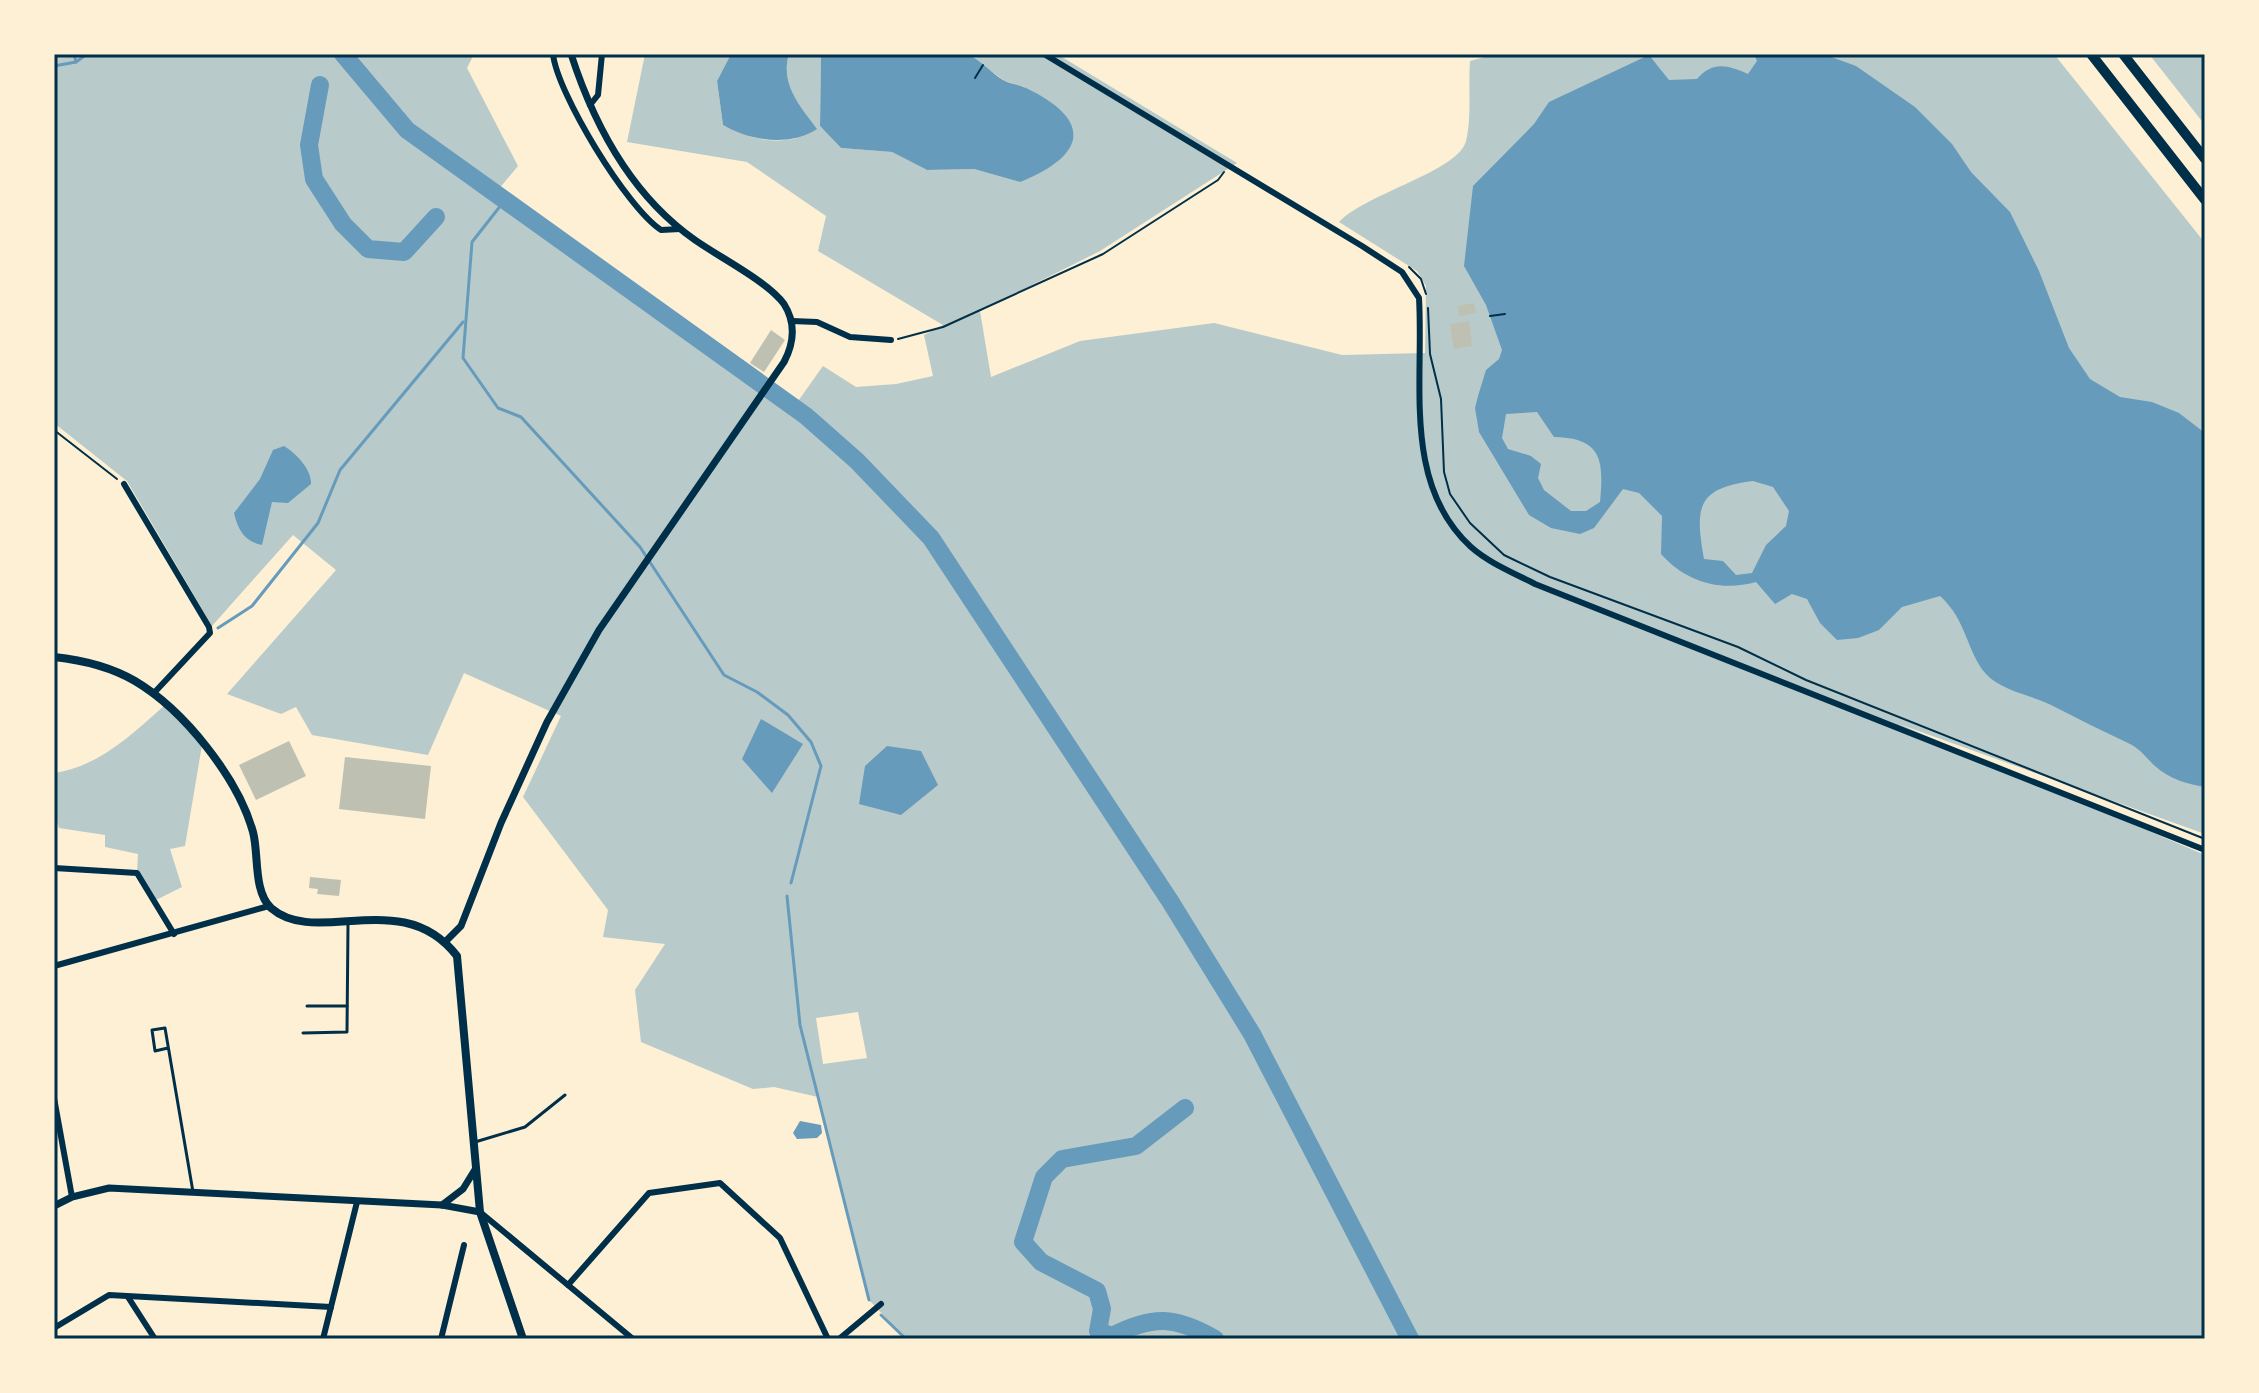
<svg xmlns="http://www.w3.org/2000/svg" width="2259" height="1393" viewBox="0 0 2259 1393" font-family="Poppins,sans-serif">
	<style>
		.green { fill: #b9caca; fill-rule: evenodd }
		.water { fill: #669bbc; fill-rule: evenodd }
		.lines { fill: none; stroke-linecap: round; stroke-linejoin: round }
		.stream { stroke: #669bbc; stroke-width: 3 }
		.river { stroke: #669bbc; stroke-width: 18 }
		.building { fill: #bec0b2 }
		.path { stroke: #003049; stroke-width: 2 }
		.service { stroke: #003049; stroke-width: 3 }
		.minor { stroke: #003049; stroke-width: 6 }
		.tertiary { stroke: #003049; stroke-width: 7 }
		.secondary { stroke: #003049; stroke-width: 8 }
		.motorway { stroke: #003049; stroke-width: 10 }
		.neatline { fill: none; stroke: #003049; stroke-width: 3 }
	</style>
	<rect width="100%" height="100%" fill="#fdf0d5"/>
	<g class="green">
		<path d="M54,54H474L467,68L518,166L493,196L827,437L933,545L938,543L933,536L832,432L796,404L823,366L856,387L896,384L933,376L924,335L943,325L818,251L826,216L747,162L627,142L645,54H731L717,81L723,125C750,141 790,148 816,129C800,105 780,84 789,54H821L820,126L841,148L892,152L927,170L974,169L1020,182L1025,87L1005,81L967,54H1057L1237,163L1100,251L980,311L991,377L1080,341L1214,323L1342,355L1425,353L1426,286L1417,271L1339,222C1365,194 1459,171 1466,141C1472,117 1468,86 1470,61L1496,54H2054L2205,243V834L1899,724L2205,855V1339H906L869,1300L818,1097L774,1087L753,1089L641,1042L635,990L665,944L603,937L608,910L523,797L561,716L464,673L428,755L312,735L296,707L281,714L227,694L336,570L293,535L212,626L127,481L54,423ZM858,1012L867,1058L823,1064L816,1018Z"/>
		<polygon points="2149,54 2198,54 2205,63 2205,125"/>
		<path d="M165,705L202,745L185,846L170,849L182,887L154,901L137,873L138,854L105,847V835L59,828L54,812V773C100,766 131,735 165,705Z"/>
	</g>
	<g class="water">
		<path d="M731,54H789C780,84 800,106 817,129C790,147 750,141 723,125L717,81Z"/>
		<path d="M821,54C847,54 951,48 968,55C981,60 991,73 1003,80C1010,84 1019,84 1026,88C1095,121 1085,156 1020,182L974,169L927,170L892,152L841,148L820,126Z"/>
		<path d="M1754,54H1823L1856,66L1915,107L1952,144L1971,172L2010,212L2039,271L2069,348L2090,379L2120,397L2152,402L2179,413L2205,433V787C2187,784 2169,779 2155,766C2146,758 2140,748 2128,743C2102,731 2077,718 2051,705C2031,695 2002,691 1986,674C1967,653 1967,620 1940,596L1902,607L1879,630L1858,638L1837,640L1820,623L1807,599L1792,594L1775,604L1756,582C1720,592 1686,582 1661,554L1662,516L1639,493L1623,489L1594,528L1580,534L1551,528L1529,515L1479,432L1475,408L1478,396L1486,370L1499,359L1502,350L1486,305L1464,266L1473,186L1534,124L1549,102L1649,55L1669,80L1697,79C1713,61 1727,65 1748,74L1757,61ZM1537,412L1554,437C1602,438 1604,460 1600,502L1586,511H1571L1544,490L1538,478L1541,464L1531,456L1508,449L1502,438L1506,414ZM1753,481L1773,487L1789,511L1786,526L1766,545L1752,573L1736,575L1723,561L1704,559C1695,508 1696,488 1753,481Z"/>
		<path d="M284,446C296,453 312,470 311,484L288,503L272,502L262,545C244,541 238,530 234,513L260,479L273,450Z"/>
		<polygon points="761,719 803,744 772,793 742,759"/>
		<polygon points="887,746 921,751 938,785 901,815 859,804 865,766"/>
		<polygon points="800,1121 821,1125 822,1133 817,1138 797,1139 793,1133"/>
	</g>
	<g class="lines">
		<g class="stream">
			<polyline points="74,54 76,62"/>
			<polyline points="54,66 76,62 87,54"/>
			<polyline points="505,200 472,242 463,358 498,408 521,417 640,547 724,675 757,692 788,715 811,742 821,766 791,883"/>
			<polyline points="218,628 252,606 318,523 340,470 463,322"/>
			<polyline points="787,896 800,1025 869,1300"/>
			<polyline points="881,1315 906,1339"/>
		</g>
		<g class="river">
			<polyline points="343,54 407,130 806,416 857,461 931,538 1170,901 1252,1034 1410,1339"/>
			<polyline points="320,85 309,145 314,179 343,224 368,249 404,252 436,217"/>
			<path d="M1185,1108L1136,1146L1062,1159L1044,1177L1023,1242L1041,1262L1097,1291L1102,1309L1098,1331L1112,1336C1153,1315 1175,1316 1215,1339"/>
		</g>
	</g>
	<g class="building">
		<polygon points="1474,303 1476,313 1459,316 1458,306"/>
		<polygon points="1469,321 1472,346 1454,349 1450,324"/>
		<polygon points="771,330 785,340 764,372 750,363"/>
		<polygon points="289,741 306,776 256,800 239,765"/>
		<polygon points="345,757 431,766 425,819 339,809"/>
		<polygon points="310,877 341,880 339,896 317,894 318,889 309,888"/>
	</g>
	<g class="lines">
		<g class="path">
			<polyline points="975,78 983,65"/>
			<polyline points="1409,267 1421,279 1426,294"/>
			<polyline points="1428,308 1430,354 1441,399 1444,472 1450,494 1470,523 1504,555 1550,577 1738,647 1806,680 2205,839"/>
			<polyline points="1490,316 1505,314"/>
			<polyline points="898,339 943,327 1103,254 1218,180 1224,172"/>
			<polyline points="54,430 117,479"/>
		</g>
		<g class="service">
			<polyline points="307,1006 347,1006"/>
			<polyline points="303,1033 347,1032 348,924"/>
			<polyline points="168,1048 155,1051 152,1030 165,1028 193,1192"/>
			<polyline points="475,1142 525,1127 565,1095"/>
		</g>
		<g class="minor">
			<path d="M553,54C557,93 627,208 661,230L680,229"/>
			<path d="M1044,54L1362,246L1402,272L1419,298C1424,382 1402,484 1471,547C1489,563 1514,573 1535,584L2205,850"/>
			<polyline points="590,105 598,95 602,54"/>
			<polyline points="792,321 817,322 850,337 891,340"/>
			<polyline points="124,484 209,627 210,633 153,694"/>
			<polyline points="54,868 137,873 174,934"/>
			<polyline points="54,966 269,906"/>
			<polyline points="54,1098 72,1197"/>
			<polyline points="480,1212 633,1339"/>
			<polyline points="568,1285 649,1193 720,1183 780,1238 828,1339"/>
			<polyline points="128,1297 155,1339"/>
			<polyline points="54,1328 109,1295 331,1307"/>
			<polyline points="323,1339 357,1202"/>
			<polyline points="441,1339 464,1245"/>
			<polyline points="839,1339 881,1304"/>
		</g>
		<g class="tertiary">
			<path d="M446,941L461,926L501,823L547,722L599,630L784,362C794,343 796,323 784,304C767,281 719,257 695,240C632,196 594,125 571,54"/>
			<polyline points="442,1205 463,1189 476,1168"/>
			<polyline points="54,1206 72,1197 109,1188 442,1205 480,1212"/>
		</g>
		<path class="secondary" d="M54,657C82,660 111,667 135,681C184,710 238,778 253,832C259,854 253,891 271,908C317,948 402,885 457,956L480,1212L523,1339"/>
		<g class="motorway">
			<polyline points="2091,54 2205,200"/>
			<polyline points="2123,54 2205,159"/>
		</g>
	</g>
	<rect width="2259" height="1393" fill="none" stroke="#fdf0d5" stroke-width="112"/>
	<rect x="56" y="56" width="2147" height="1281" class="neatline"/>
</svg>
